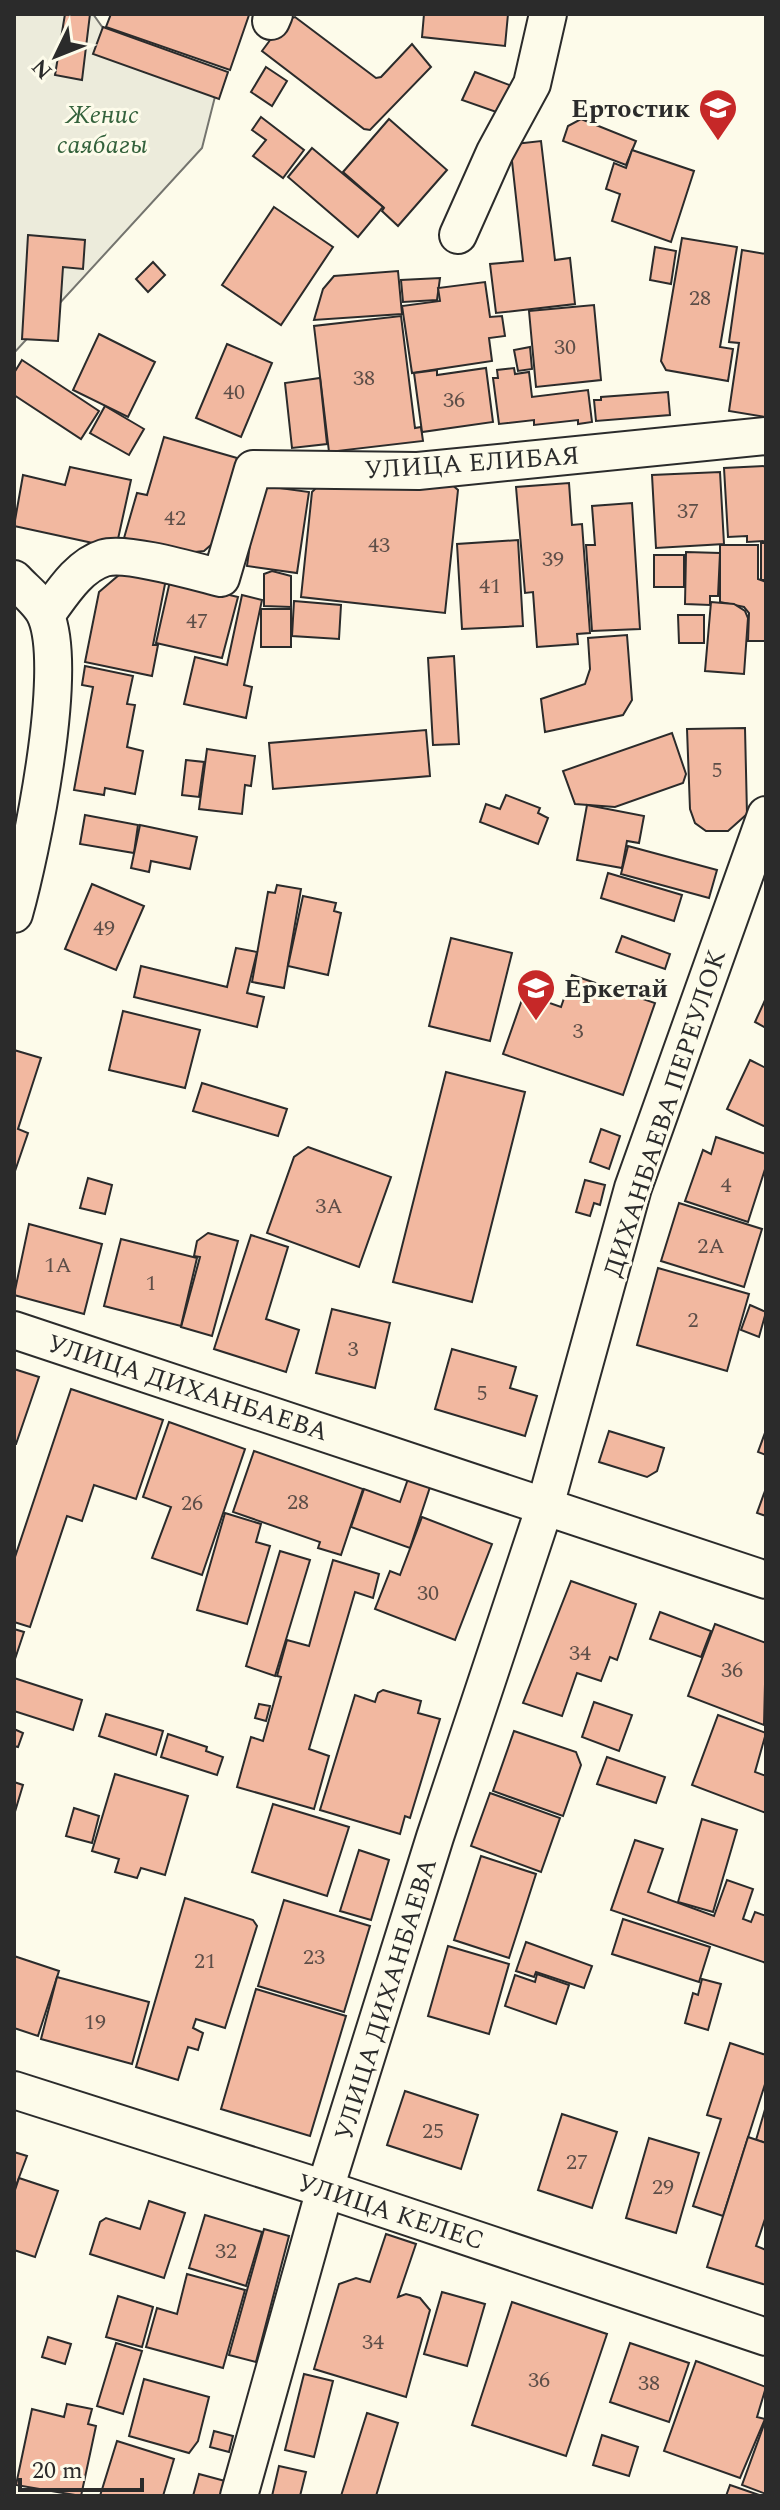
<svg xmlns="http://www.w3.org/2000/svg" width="780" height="2510" viewBox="0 0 780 2510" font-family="Spectral,serif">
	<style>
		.green { fill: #ecebdb; stroke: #74746e; stroke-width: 2 }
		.building { fill: #f2b8a0; stroke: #2b2b2b; stroke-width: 2 }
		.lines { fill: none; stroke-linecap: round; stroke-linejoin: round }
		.minor-casing { stroke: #2b2b2b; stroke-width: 40 }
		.minor { stroke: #fdfbea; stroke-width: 36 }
		.labels { text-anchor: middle; stroke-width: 6; stroke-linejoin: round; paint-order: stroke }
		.number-label { font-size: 22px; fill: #5d4e48 }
		.poi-label { font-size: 26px; font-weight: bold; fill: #2b2b2b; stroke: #fdfbea; text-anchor: end }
		.park-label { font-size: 26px; font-style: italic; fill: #34623c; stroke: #fdfbea }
		.street-label { font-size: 26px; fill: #2b2b2b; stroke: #fdfbea }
	</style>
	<rect width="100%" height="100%" fill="#fdfbea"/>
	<polygon class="green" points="14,14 93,14 110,38 220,77 202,148 14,353"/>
	<g class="building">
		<polygon points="65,14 90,14 82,80 55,75"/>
		<polygon points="111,14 247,14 249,15 230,70 106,27"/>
		<polygon points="424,14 508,14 505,46 422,37"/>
		<polygon points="295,17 376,78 381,77 412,44 431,67 370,130 364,129 262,51 285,20"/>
		<polygon points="103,27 228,72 219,99 93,54"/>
		<polygon points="266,67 287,81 272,106 251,92"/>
		<polygon points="475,72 512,86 502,114 462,100"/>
		<polygon points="261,117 304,150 283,178 253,156 266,140 252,130"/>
		<polygon points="389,119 447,170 398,226 382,211 384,208 343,172"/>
		<polygon points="581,119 636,141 626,165 563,141 568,126"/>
		<polygon points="541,141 555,260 570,258 575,304 496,313 490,264 523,261 511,152 515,144"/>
		<polygon points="312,148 383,207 358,237 288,177"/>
		<polygon points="632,150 694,171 671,242 612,221 620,194 606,189 614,163 626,168"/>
		<polygon points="274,207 333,247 281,325 222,285"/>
		<polygon points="28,235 85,240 83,269 63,267 58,341 22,339"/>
		<polygon points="682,238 737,247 720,347 733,349 728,381 666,370 661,361"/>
		<polygon points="655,247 676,251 671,284 650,280"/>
		<polygon points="742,250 766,254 765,417 729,411 739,343 729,342"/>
		<polygon points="153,262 165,275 148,292 136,279"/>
		<polygon points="398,271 402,314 314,320 323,289 334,276"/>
		<polygon points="440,278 437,300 403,302 401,280"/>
		<polygon points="485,282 490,317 502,316 505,336 489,338 492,361 412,373 402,306 440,301 438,288"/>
		<polygon points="594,305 601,380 536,387 529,311"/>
		<polygon points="401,316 415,428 421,427 423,441 329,452 314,326"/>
		<polygon points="99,334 155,362 128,417 73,390"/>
		<polygon points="227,344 272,363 241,437 196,418"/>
		<polygon points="530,347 532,369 518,371 514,350"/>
		<polygon points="22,360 99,411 81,439 14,395 14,373"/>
		<polygon points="486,368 493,422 422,432 414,373 437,370 437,375"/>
		<polygon points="514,368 515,374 529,372 532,397 588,390 592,422 578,424 578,420 534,425 534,420 499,424 493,378 498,378 497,370"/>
		<polygon points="320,378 327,444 292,448 285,383"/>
		<polygon points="668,392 670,415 596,421 594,400 601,400 601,397"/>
		<polygon points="105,406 144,429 129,455 90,433"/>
		<polygon points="164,437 237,458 212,544 204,551 176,554 124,538 137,493 147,495"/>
		<polygon points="766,466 766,541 747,542 747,536 728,537 724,468"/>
		<polygon points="70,467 131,480 116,548 14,526 23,475 65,485"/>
		<polygon points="720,472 724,544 656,548 652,475"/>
		<polygon points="449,482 458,490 445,613 301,597 312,492 316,488"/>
		<polygon points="569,483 572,525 582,524 590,633 577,634 578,644 537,647 533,592 525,593 516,487"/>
		<polygon points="258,485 309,492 297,573 247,566"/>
		<polygon points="632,503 640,629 592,631 586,545 595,545 592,506"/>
		<polygon points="518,540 523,626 462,629 457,544"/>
		<rect x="761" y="543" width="5" height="37"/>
		<polygon points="720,545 758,545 758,579 766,582 766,641 748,641 749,613 744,607 720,602"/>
		<polygon points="686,552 720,553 718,596 710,596 710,605 685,604"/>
		<rect x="654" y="555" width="30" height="32"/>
		<polygon points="272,571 291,576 291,607 264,606 264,574"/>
		<polygon points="131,572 166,579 153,645 158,645 152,676 85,662 99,592 119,575"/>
		<polygon points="170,581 238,597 222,658 156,643"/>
		<polygon points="242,595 262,600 244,685 252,687 246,718 184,704 195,657 227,665"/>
		<polygon points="294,601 341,605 339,639 292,636"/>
		<polygon points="711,602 734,604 745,611 748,618 744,674 705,671"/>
		<rect x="261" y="609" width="30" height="38"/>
		<polygon points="678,615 704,615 704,643 679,643"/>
		<polygon points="627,635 632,700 623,715 545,732 541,699 585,684 590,669 588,638"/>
		<polygon points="454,656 459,744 433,745 428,658"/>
		<polygon points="85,666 133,676 127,704 135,705 127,747 143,751 135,794 105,788 104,795 74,790 93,687 82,685"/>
		<polygon points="745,728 747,814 728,831 706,831 695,823 690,809 687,729"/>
		<polygon points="426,730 430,776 273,789 269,743"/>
		<polygon points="672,733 686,774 683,783 615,807 575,804 563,771"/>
		<polygon points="207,749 255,756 251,786 245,785 242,814 199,809"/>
		<polygon points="186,760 204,762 199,797 182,795"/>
		<polygon points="506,795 540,808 538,813 548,818 538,844 480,822 486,804 500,809"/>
		<polygon points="587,805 644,816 639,843 627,841 622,868 577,860"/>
		<polygon points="85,815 138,825 134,853 80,844"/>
		<polygon points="140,825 197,837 190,869 151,861 149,872 131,868"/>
		<polygon points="628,846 717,870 709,898 621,874"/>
		<polygon points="608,873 682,895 674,921 601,898"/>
		<polygon points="92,884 144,906 116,970 65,949"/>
		<polygon points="277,885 301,889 284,988 252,982 268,892 275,893"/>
		<polygon points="303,896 336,903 334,911 341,913 328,975 288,966"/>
		<polygon points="622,936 670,954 665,969 616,952"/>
		<polygon points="451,938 512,953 490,1041 429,1026"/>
		<polygon points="236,948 257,952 247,993 264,997 257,1027 134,997 141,966 227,987"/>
		<polygon points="572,975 655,1003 623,1095 503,1054 524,994 561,1007"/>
		<polygon points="766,998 766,1028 755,1022"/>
		<polygon points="123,1011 200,1030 185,1088 109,1070"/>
		<polygon points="14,1050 41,1058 18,1129 28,1133 14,1174"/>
		<polygon points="750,1060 766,1068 766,1127 727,1109"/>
		<polygon points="446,1072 525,1092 472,1302 393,1282"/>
		<polygon points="202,1083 287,1109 278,1136 193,1111"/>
		<polygon points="601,1129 620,1136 609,1169 590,1162"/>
		<polygon points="716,1137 766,1154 766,1166 748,1222 685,1201 703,1150 711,1154"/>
		<polygon points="308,1147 391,1177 359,1267 267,1233 294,1157"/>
		<polygon points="88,1178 112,1185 105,1214 80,1208"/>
		<polygon points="585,1180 605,1185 600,1205 594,1203 590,1216 576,1212"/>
		<polygon points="679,1203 762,1229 744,1287 661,1261"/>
		<polygon points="29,1224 102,1244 84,1314 14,1295"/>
		<polygon points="208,1233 238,1241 212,1336 181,1327 200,1257 194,1256 197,1241"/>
		<polygon points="251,1235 288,1247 266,1319 299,1330 286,1372 214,1349"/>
		<polygon points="121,1239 197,1258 181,1326 104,1306"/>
		<polygon points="658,1268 749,1294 727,1371 637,1345"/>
		<polygon points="750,1305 766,1312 759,1337 741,1330"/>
		<polygon points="332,1309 390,1323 375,1388 316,1373"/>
		<polygon points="452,1349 516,1367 510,1388 537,1396 525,1436 435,1409"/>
		<polygon points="14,1369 39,1377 16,1444 14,1444"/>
		<polygon points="71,1389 163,1420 136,1499 94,1485 82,1521 67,1516 30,1627 14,1622 14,1560"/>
		<polygon points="169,1422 245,1449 202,1575 152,1558 171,1507 143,1497"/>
		<polygon points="766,1430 766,1455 758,1452"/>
		<polygon points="609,1431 664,1448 657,1471 647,1477 599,1462"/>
		<polygon points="254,1451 363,1489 341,1555 318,1548 320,1542 233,1512"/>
		<polygon points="408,1479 430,1487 410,1548 351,1527 364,1489 400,1502"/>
		<polygon points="766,1488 766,1516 757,1513"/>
		<polygon points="225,1513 261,1524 256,1542 270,1546 247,1624 197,1610"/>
		<polygon points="422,1517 492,1544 455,1640 375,1609 390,1571 400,1575"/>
		<polygon points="280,1551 310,1560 275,1676 246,1666"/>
		<polygon points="333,1560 379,1574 373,1598 355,1592 309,1749 329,1756 314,1809 237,1787 251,1737 263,1741 281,1677 277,1676 287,1640 309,1646"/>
		<polygon points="571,1581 636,1604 617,1660 610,1657 601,1681 577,1673 562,1716 523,1703"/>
		<polygon points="660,1612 711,1631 701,1657 650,1639"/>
		<polygon points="715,1624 766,1643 764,1725 688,1696"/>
		<polygon points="14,1629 24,1632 14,1662"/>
		<polygon points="14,1678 82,1700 73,1730 14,1711"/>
		<polygon points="383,1690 421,1701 418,1713 440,1719 410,1818 405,1816 400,1834 320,1810 355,1695 375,1702 378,1693"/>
		<polygon points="594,1702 632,1715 619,1751 582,1737"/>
		<polygon points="259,1704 270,1706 266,1721 255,1718"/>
		<polygon points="106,1714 163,1731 156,1755 99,1736"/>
		<polygon points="718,1715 766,1733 755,1772 766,1776 766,1813 692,1785"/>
		<polygon points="14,1729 23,1733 18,1747 14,1746"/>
		<polygon points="514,1731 576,1752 581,1765 563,1816 493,1791"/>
		<polygon points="168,1734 207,1747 206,1751 223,1757 217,1775 161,1757"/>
		<polygon points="607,1757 665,1777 656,1803 597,1784"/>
		<polygon points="115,1774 188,1796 165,1875 141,1868 137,1878 115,1872 119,1859 92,1851"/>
		<polygon points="14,1782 23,1785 14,1815"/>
		<polygon points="490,1793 560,1818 541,1872 471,1846"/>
		<polygon points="273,1804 349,1827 327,1896 252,1872"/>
		<polygon points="74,1808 99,1816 92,1843 66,1836"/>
		<polygon points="702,1819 737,1830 713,1912 678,1902"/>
		<polygon points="635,1840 663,1849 648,1892 714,1916 727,1880 753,1889 743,1919 751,1922 755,1912 766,1916 766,1963 611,1910"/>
		<polygon points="359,1850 389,1860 371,1920 340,1911"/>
		<polygon points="481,1856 536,1874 509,1958 454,1940"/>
		<polygon points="185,1898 253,1920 257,1926 225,2028 196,2019 193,2028 203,2033 198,2050 188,2047 178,2080 136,2067"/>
		<polygon points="284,1900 370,1926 344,2012 258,1986"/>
		<polygon points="623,1919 710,1947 699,1982 612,1954"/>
		<polygon points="526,1942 592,1966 584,1988 536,1972 534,1977 516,1971"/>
		<polygon points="448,1946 509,1964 489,2034 428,2016"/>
		<polygon points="14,1956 59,1971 38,2036 14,2028"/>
		<polygon points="537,1974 569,1985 556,2024 505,2006 515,1975 535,1982"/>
		<polygon points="57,1977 149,2002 132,2064 41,2039"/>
		<polygon points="702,1979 721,1984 708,2030 685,2023 693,1993 698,1995"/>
		<polygon points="256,1989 346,2016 310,2136 221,2109"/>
		<polygon points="730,2043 766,2055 766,2081 723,2216 693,2206 721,2119 707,2115"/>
		<polygon points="405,2091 478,2115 461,2169 387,2145"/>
		<polygon points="766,2106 766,2143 756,2140"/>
		<polygon points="562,2114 617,2132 592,2208 538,2190"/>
		<polygon points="748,2137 766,2143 766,2216 756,2246 766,2250 766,2285 707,2267"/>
		<polygon points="649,2138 699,2153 676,2233 626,2218"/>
		<polygon points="14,2152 27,2156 14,2191"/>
		<polygon points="19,2178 58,2191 35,2257 14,2250 14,2193"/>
		<polygon points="149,2201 185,2213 164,2278 90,2254 100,2222 106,2218 140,2229"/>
		<polygon points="205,2215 262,2232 246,2286 189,2268"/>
		<polygon points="264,2229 289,2236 256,2362 229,2355"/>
		<polygon points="386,2234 416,2244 398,2297 406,2294 420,2298 430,2310 406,2397 314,2369 339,2284 356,2278 370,2282"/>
		<polygon points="187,2274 245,2290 223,2368 146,2347 157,2308 177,2314"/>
		<polygon points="442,2292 485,2304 467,2366 424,2354"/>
		<polygon points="118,2296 153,2307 142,2347 106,2337"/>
		<polygon points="512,2302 607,2334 566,2456 472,2425"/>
		<polygon points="48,2337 71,2344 65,2364 42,2357"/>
		<polygon points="116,2343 142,2351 123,2414 97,2406"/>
		<polygon points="630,2343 689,2363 669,2422 610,2402"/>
		<polygon points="696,2361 766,2387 757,2417 765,2419 740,2478 664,2451"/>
		<polygon points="304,2374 333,2381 314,2457 285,2450"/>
		<polygon points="144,2379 209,2397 198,2441 189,2453 129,2436"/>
		<polygon points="67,2404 92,2409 88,2424 96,2426 81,2496 16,2485 32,2409 64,2417"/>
		<polygon points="367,2413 398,2423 376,2496 341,2496"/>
		<polygon points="766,2419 766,2494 742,2485"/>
		<polygon points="214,2431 233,2436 229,2452 210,2447"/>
		<polygon points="602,2435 638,2447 629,2476 593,2465"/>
		<polygon points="117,2441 174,2459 163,2496 100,2496"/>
		<polygon points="279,2466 306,2472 300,2496 272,2496"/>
		<polygon points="199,2474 225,2481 220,2496 193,2496"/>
		<polygon points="730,2485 762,2496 726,2496"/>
	</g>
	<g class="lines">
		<defs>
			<g id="minor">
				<polyline points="271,21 274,14"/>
				<polyline points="458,235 495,152 532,84 548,14"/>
				<path d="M14,579C24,590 41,603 46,616C69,672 31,853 14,914"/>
				<path d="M46,615C61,595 78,566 104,558C126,551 197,572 221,578L253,469L418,471L766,436"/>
				<polyline points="14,1330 766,1580"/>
				<polyline points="14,2090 325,2189 766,2337"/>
				<polyline points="239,2496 325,2189 435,1837 545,1506 633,1188 766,815"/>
			</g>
		</defs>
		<use href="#minor" class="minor-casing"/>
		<use href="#minor" class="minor"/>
	</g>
	<defs>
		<symbol id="school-pin" viewBox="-11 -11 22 30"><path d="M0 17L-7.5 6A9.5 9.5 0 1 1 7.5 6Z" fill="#c62828" stroke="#fdfbea"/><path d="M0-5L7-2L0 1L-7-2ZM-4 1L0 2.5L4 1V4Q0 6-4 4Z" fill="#fff"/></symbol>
	</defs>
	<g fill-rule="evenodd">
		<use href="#school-pin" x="696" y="86" width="44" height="60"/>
		<use href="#school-pin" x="514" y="966" width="44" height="60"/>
	</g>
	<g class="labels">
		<g class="number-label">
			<text x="700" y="305">28</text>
			<text x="565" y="354">30</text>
			<text x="364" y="385">38</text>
			<text x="234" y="399">40</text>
			<text x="454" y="407">36</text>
			<text x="688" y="518">37</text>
			<text x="175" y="525">42</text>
			<text x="379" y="552">43</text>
			<text x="553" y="566">39</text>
			<text x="490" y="593">41</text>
			<text x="197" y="628">47</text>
			<text x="717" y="777">5</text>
			<text x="104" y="935">49</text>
			<text x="578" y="1038">3</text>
			<text x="726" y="1192">4</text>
			<text x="329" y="1213">3А</text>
			<text x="711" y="1253">2А</text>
			<text x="58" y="1272">1А</text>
			<text x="151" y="1290">1</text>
			<text x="693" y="1327">2</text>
			<text x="353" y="1356">3</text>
			<text x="482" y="1400">5</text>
			<text x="298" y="1509">28</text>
			<text x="192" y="1510">26</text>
			<text x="428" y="1600">30</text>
			<text x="580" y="1660">34</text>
			<text x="732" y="1677">36</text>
			<text x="314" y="1964">23</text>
			<text x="205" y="1968">21</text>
			<text x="95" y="2029">19</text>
			<text x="433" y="2138">25</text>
			<text x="577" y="2169">27</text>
			<text x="663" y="2194">29</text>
			<text x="226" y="2258">32</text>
			<text x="373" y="2349">34</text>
			<text x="539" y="2387">36</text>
			<text x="649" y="2390">38</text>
		</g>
		<g class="poi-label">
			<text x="690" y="117">Ертостик</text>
			<text x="564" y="997" text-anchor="start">Еркетай</text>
		</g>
		<g class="park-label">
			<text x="102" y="123">Женис<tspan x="102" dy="30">саябагы</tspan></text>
		</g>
		<g class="street-label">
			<text transform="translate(472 462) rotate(-4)" y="9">УЛИЦА ЕЛИБАЯ</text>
			<text transform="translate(664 1113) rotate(-72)" y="9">ДИХАНБАЕВА ПЕРЕУЛОК</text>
			<text transform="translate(188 1387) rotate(18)" y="9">УЛИЦА ДИХАНБАЕВА</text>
			<text transform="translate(385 1999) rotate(-73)" y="9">УЛИЦА ДИХАНБАЕВА</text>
			<text transform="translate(391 2211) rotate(18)" y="9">УЛИЦА КЕЛЕС</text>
		</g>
	</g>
	<rect width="780" height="2510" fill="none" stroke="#2b2b2b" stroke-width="32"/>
	<g transform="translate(56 56) rotate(227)" stroke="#fdfbea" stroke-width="6" paint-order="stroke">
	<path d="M0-6L14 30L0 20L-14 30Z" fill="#2b2b2b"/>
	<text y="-12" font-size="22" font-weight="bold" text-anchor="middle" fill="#2b2b2b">N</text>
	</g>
	<path d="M20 2478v12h122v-12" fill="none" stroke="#2b2b2b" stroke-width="4"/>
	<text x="32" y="2478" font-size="24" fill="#2b2b2b" stroke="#fdfbea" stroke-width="6" paint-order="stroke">20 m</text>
</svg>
